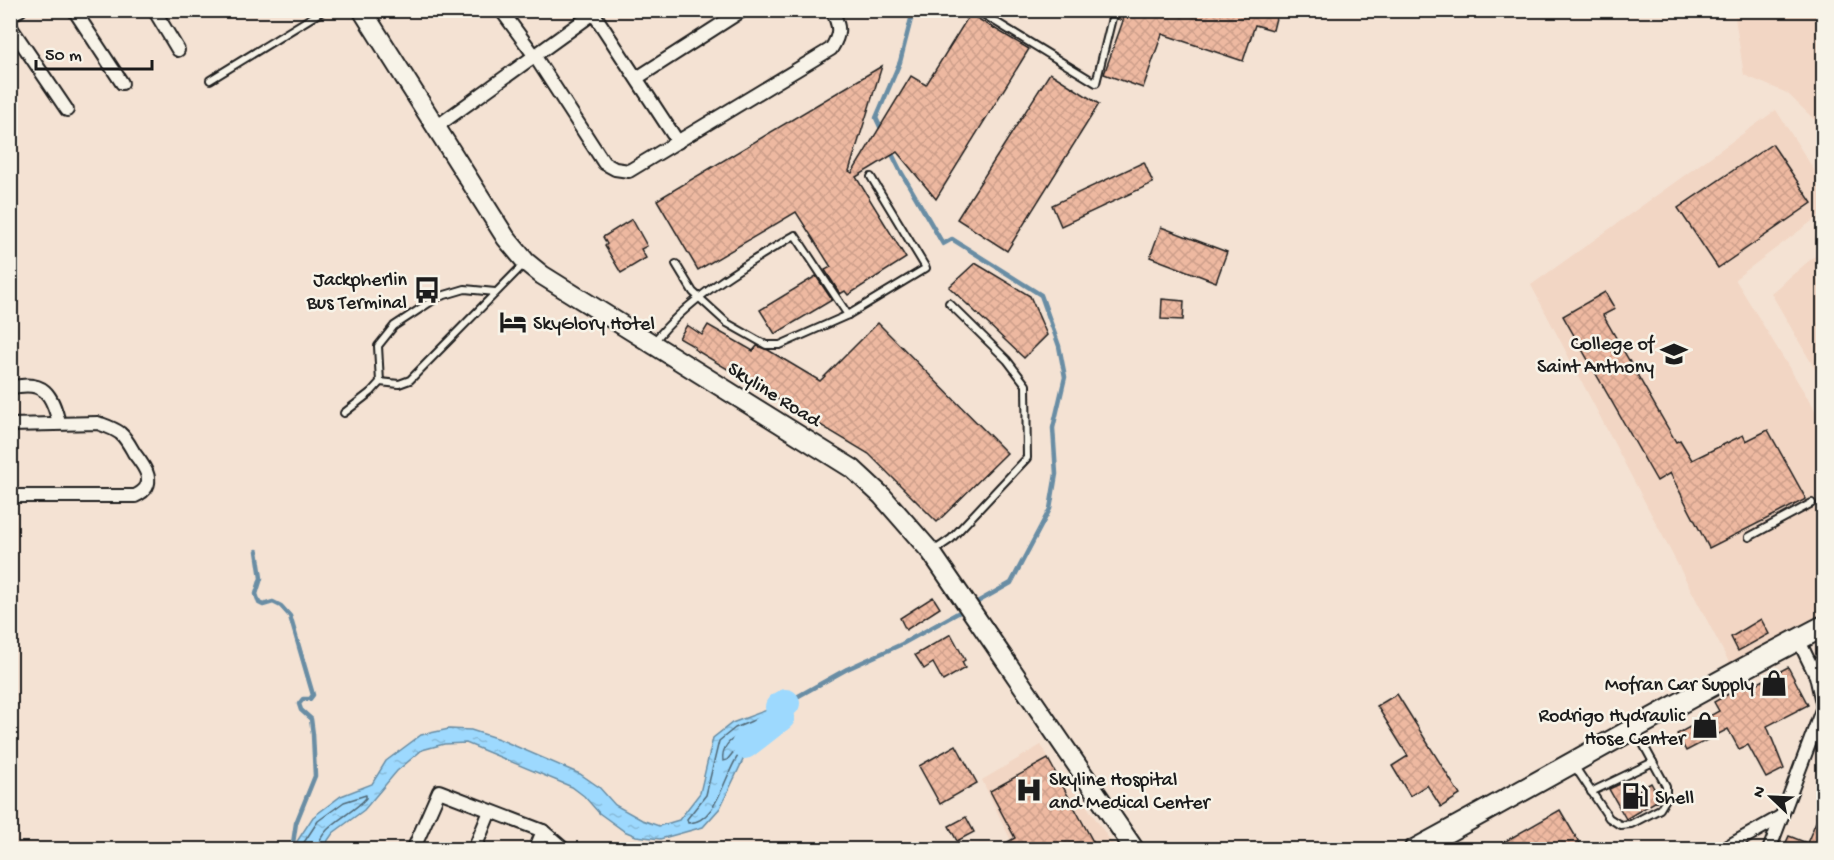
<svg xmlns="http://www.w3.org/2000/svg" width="1834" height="860" viewBox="0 0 1834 860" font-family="'Gochi Hand',sans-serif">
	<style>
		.built { fill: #f2d6c4 }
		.water { fill: url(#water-ripples); stroke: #698da4; stroke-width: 1.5 }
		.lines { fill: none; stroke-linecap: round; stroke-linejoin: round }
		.shore { stroke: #506876; stroke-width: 1.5 }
		.stream { stroke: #698da4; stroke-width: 4.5 }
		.river { stroke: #9dd9fe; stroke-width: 28 }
		.building { fill: url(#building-cross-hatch); stroke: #1c1c1c; stroke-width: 1.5 }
		.service-casing { stroke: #1c1c1c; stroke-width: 10 }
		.minor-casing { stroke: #1c1c1c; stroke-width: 16 }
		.secondary-casing { stroke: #1c1c1c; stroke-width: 22 }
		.primary-casing { stroke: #1c1c1c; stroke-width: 24 }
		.service { stroke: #f7f3e8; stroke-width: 6 }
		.minor { stroke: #f7f3e8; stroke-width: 12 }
		.secondary { stroke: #f7f3e8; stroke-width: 18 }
		.primary { stroke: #f7f3e8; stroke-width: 20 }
		.labels { text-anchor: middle; stroke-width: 5; stroke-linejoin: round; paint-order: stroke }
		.poi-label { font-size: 20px; fill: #1c1c1c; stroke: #f7f3e8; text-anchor: end }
		.street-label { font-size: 20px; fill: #1c1c1c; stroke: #f7f3e8 }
	</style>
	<defs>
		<pattern id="water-ripples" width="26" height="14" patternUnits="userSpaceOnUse" patternTransform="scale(1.5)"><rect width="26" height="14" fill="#9dd9fe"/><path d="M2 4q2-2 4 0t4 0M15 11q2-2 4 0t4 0" fill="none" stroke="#87bad9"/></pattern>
		<pattern id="building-cross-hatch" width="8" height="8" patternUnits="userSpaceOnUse" patternTransform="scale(1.5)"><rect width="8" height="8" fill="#eeb9a1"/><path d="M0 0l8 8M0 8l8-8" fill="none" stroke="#cc9e8a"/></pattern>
	</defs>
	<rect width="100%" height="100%" fill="#f4e2d3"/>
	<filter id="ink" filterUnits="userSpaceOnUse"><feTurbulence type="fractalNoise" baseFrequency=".0167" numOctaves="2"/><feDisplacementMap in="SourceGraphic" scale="12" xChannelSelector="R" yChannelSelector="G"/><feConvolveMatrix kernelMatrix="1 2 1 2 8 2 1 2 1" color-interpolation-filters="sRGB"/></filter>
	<g filter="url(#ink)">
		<g class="built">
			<polygon points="1734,11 1823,11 1823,128 1787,93 1744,75"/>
			<polygon points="1776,110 1823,184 1823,213 1735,279 1823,423 1823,612 1731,666 1531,285"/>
			<polygon points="1823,249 1823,383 1771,293"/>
			<polygon points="1041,745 1062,782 1082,799 1116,849 1015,849 982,780"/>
		</g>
		<polygon class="water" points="786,703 766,735 743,760 720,808 703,827 660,839 636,836 624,831 599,813 584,796 572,787 466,743 444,744 422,750 397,771 364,810 333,833 322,849 292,849 313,817 341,796 372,784 386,761 421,735 449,729 471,730 499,739 580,774 599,787 615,805 642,820 659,826 679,820 700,793 713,738 732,723"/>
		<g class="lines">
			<g class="shore">
				<path d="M764,716L767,717L768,720C759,734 747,743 738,756C724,775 717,823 688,823L687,819L706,795L719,741L735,728Z"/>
				<path d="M742,734L744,736V739L727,760L723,761C721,748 730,739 742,734Z"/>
				<path d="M299,850L318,821L344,802L366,795V798C352,815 320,825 317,850"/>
			</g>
			<g class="stream">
				<polyline points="882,131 876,118 900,62 912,15 910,10"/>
				<polyline points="890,150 900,170 943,244 952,239 1041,295 1059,346 1065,377 1053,428 1056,474 1050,509 1011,583 972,605"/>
				<polyline points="257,551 261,578 256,594 259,603 263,605 273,602 281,606 290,616 313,695 310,699 303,699 299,704 301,710 311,719 313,734 315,776 296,823 292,850"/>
				<polyline points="786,703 847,669 902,644 965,609"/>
			</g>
			<polyline class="river" points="745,745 781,717 779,707 786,703"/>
		</g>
		<g class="building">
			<polygon points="1119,10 1278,10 1273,30 1255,25 1243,61 1162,34 1143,88 1104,74 1123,21 1117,19"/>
			<polygon points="970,14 1029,49 936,199 897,152 856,177 906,258 848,295 845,291 840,294 825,270 831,267 796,212 698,270 657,200 882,66 849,171 852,173 911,76 926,85"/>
			<polygon points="1050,73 1099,104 1007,251 957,219"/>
			<polygon points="1772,144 1812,203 1718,268 1678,208"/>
			<polygon points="1144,162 1153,183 1061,226 1052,205"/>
			<polygon points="632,219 647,246 641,249 646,258 621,273 605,246 607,244 603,237"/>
			<polygon points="1161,227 1227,252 1216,282 1150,257"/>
			<polygon points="975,263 1030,296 1047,335 1024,358 949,287"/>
			<polygon points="816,276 832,300 775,334 760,310"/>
			<polygon points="1605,292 1615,309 1603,315 1676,442 1680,440 1692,460 1743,435 1746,441 1768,430 1806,499 1709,548 1670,473 1657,481 1563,316"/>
			<polygon points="1162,299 1184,301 1183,320 1161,319"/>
			<polygon points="878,323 1007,453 937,522 869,454 694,349 695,347 679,338 687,325 702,335 708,325 753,351 757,346 768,350 820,381"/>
			<polygon points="933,597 940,608 906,630 900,618"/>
			<polygon points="1761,619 1769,634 1738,651 1731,637"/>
			<polygon points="951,634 965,660 962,662 965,668 943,681 933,663 924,669 915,655"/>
			<polygon points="1788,667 1808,705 1767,726 1784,769 1766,778 1748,745 1739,749 1728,729 1686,751 1677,734 1719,711 1714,702 1748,683 1751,687"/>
			<polygon points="1397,694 1460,795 1441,807 1427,785 1410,796 1392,766 1408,756 1377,706"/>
			<polygon points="956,745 977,783 940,804 919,766"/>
			<polygon points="1048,759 1097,849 995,849 1015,838 990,791"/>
			<polygon points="1627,781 1634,793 1651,783 1660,799 1626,819 1609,789"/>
			<polygon points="1823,805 1824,849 1783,849 1789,836 1807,843"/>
			<polygon points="1560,810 1583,849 1492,849"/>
			<polygon points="966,817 974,832 957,841 949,826"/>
		</g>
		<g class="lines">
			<defs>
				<g id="service">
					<polyline points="978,11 1096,83 1114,10"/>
					<polyline points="210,80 324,10"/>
					<polyline points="676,264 693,292 727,323 766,345 780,345 848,315 926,268 871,177"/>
					<path d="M653,343C690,296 745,265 795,235L848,315"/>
					<polyline points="380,382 399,384 410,380 526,262"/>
					<polyline points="344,413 371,392 380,382 378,346 394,326 438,297 465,289 495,292"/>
					<polyline points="1749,537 1812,503"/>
					<polyline points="932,552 951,539 1027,458 1026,385 1007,360 949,303"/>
					<polyline points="1573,764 1609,818 1620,825 1631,824 1660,809 1666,799 1666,786 1636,731"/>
					<polyline points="1591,792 1653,762"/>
				</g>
				<g id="minor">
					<polyline points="74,10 122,83"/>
					<polyline points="154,10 178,50"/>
					<path d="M501,10L534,55L604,163L615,169L629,171L831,49C841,33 840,27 832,10"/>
					<polyline points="594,14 678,142"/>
					<polyline points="10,15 20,10"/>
					<polyline points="10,26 67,110"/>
					<polyline points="637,78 743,10"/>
					<polyline points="436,127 598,10"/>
					<path d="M10,388C44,379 52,394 59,423"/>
					<path d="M10,425L98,423C106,426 113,428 120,433C126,438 130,446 134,453C145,467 159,485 135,496H10"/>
					<polyline points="413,850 439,791 543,831 565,850"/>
					<polyline points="474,850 490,811"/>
					<polyline points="535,850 543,831"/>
					<polyline points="1722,850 1782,816"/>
					<polyline points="1769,850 1823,707 1816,676 1798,639"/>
				</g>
				<polyline id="secondary" points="362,10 506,238 526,262 542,275 853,469 882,496 931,552 1135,850"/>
				<path id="primary" d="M1414,850C1551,776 1685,698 1824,626"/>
			</defs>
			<use href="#service" class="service-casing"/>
			<use href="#minor" class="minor-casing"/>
			<use href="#secondary" class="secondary-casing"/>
			<use href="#primary" class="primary-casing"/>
			<use href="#service" class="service"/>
			<use href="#minor" class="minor"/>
			<use href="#secondary" class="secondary"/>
			<use href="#primary" class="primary"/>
		</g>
	</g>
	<defs>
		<symbol id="bus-bare" viewBox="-9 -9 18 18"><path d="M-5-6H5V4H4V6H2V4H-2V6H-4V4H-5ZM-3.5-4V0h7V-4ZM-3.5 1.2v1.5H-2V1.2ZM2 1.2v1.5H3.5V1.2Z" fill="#1c1c1c" stroke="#f7f3e8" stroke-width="2.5" paint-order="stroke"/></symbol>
		<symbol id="hotel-bare" viewBox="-9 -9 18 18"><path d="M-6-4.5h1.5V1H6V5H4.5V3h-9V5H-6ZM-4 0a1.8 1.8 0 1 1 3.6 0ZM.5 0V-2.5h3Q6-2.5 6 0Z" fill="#1c1c1c" stroke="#f7f3e8" stroke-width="2.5" paint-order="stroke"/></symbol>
		<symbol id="university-bare" viewBox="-9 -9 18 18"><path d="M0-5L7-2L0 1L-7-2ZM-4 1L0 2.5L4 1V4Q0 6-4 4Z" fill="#1c1c1c" stroke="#f7f3e8" stroke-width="2.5" paint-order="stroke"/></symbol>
		<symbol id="shop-bare" viewBox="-9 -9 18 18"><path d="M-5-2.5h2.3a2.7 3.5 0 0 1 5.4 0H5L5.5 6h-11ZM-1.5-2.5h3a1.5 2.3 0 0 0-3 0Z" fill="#1c1c1c" stroke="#f7f3e8" stroke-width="2.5" paint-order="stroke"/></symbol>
		<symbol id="hospital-bare" viewBox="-9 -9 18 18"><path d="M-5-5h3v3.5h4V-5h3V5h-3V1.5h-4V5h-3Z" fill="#1c1c1c" stroke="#f7f3e8" stroke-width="2.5" paint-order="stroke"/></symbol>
		<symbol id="fuel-bare" viewBox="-9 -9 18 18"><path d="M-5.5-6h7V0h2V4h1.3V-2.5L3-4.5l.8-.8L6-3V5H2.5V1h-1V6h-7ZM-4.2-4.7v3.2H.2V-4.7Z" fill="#1c1c1c" stroke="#f7f3e8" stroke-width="2.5" paint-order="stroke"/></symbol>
	</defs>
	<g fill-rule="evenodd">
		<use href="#bus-bare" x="408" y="271" width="38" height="38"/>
		<use href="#hotel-bare" x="494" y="303" width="38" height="38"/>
		<use href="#university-bare" x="1655" y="335" width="38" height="38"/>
		<use href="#shop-bare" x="1755" y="664" width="38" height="38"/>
		<use href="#shop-bare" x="1686" y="706" width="38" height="38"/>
		<use href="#hospital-bare" x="1010" y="771" width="38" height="38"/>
		<use href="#fuel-bare" x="1616" y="777" width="38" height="38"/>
	</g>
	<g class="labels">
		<g class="poi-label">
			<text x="407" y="285">Jackpherlin<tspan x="407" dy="23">Bus Terminal</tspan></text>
			<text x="533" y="329" text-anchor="start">SkyGlory Hotel</text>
			<text x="1654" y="349">College of<tspan x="1654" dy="23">Saint Anthony</tspan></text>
			<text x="1754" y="690">Mofran Car Supply</text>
			<text x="1685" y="721">Rodrigo Hydraulic<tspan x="1685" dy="23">Hose Center</tspan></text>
			<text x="1049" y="785" text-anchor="start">Skyline Hospital<tspan x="1049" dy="23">and Medical Center</tspan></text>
			<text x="1655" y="803" text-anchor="start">Shell</text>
		</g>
		<g class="street-label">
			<text transform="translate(775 393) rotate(32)" y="7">Skyline Road</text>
		</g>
	</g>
	<rect width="1834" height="860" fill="none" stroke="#f7f3e8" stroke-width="36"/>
	<rect x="18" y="18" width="1798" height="824" fill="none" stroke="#1c1c1c" stroke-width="2" filter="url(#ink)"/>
	<g transform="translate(1771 797) rotate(293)" stroke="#f7f3e8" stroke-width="4.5" paint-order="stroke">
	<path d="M0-4.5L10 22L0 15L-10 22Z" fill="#1c1c1c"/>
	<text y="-9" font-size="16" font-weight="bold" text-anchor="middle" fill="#1c1c1c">N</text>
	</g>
	<path d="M36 60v9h116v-9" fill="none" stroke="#1c1c1c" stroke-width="3"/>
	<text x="45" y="60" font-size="18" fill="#1c1c1c" stroke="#f7f3e8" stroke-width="4.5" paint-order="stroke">50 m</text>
</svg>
